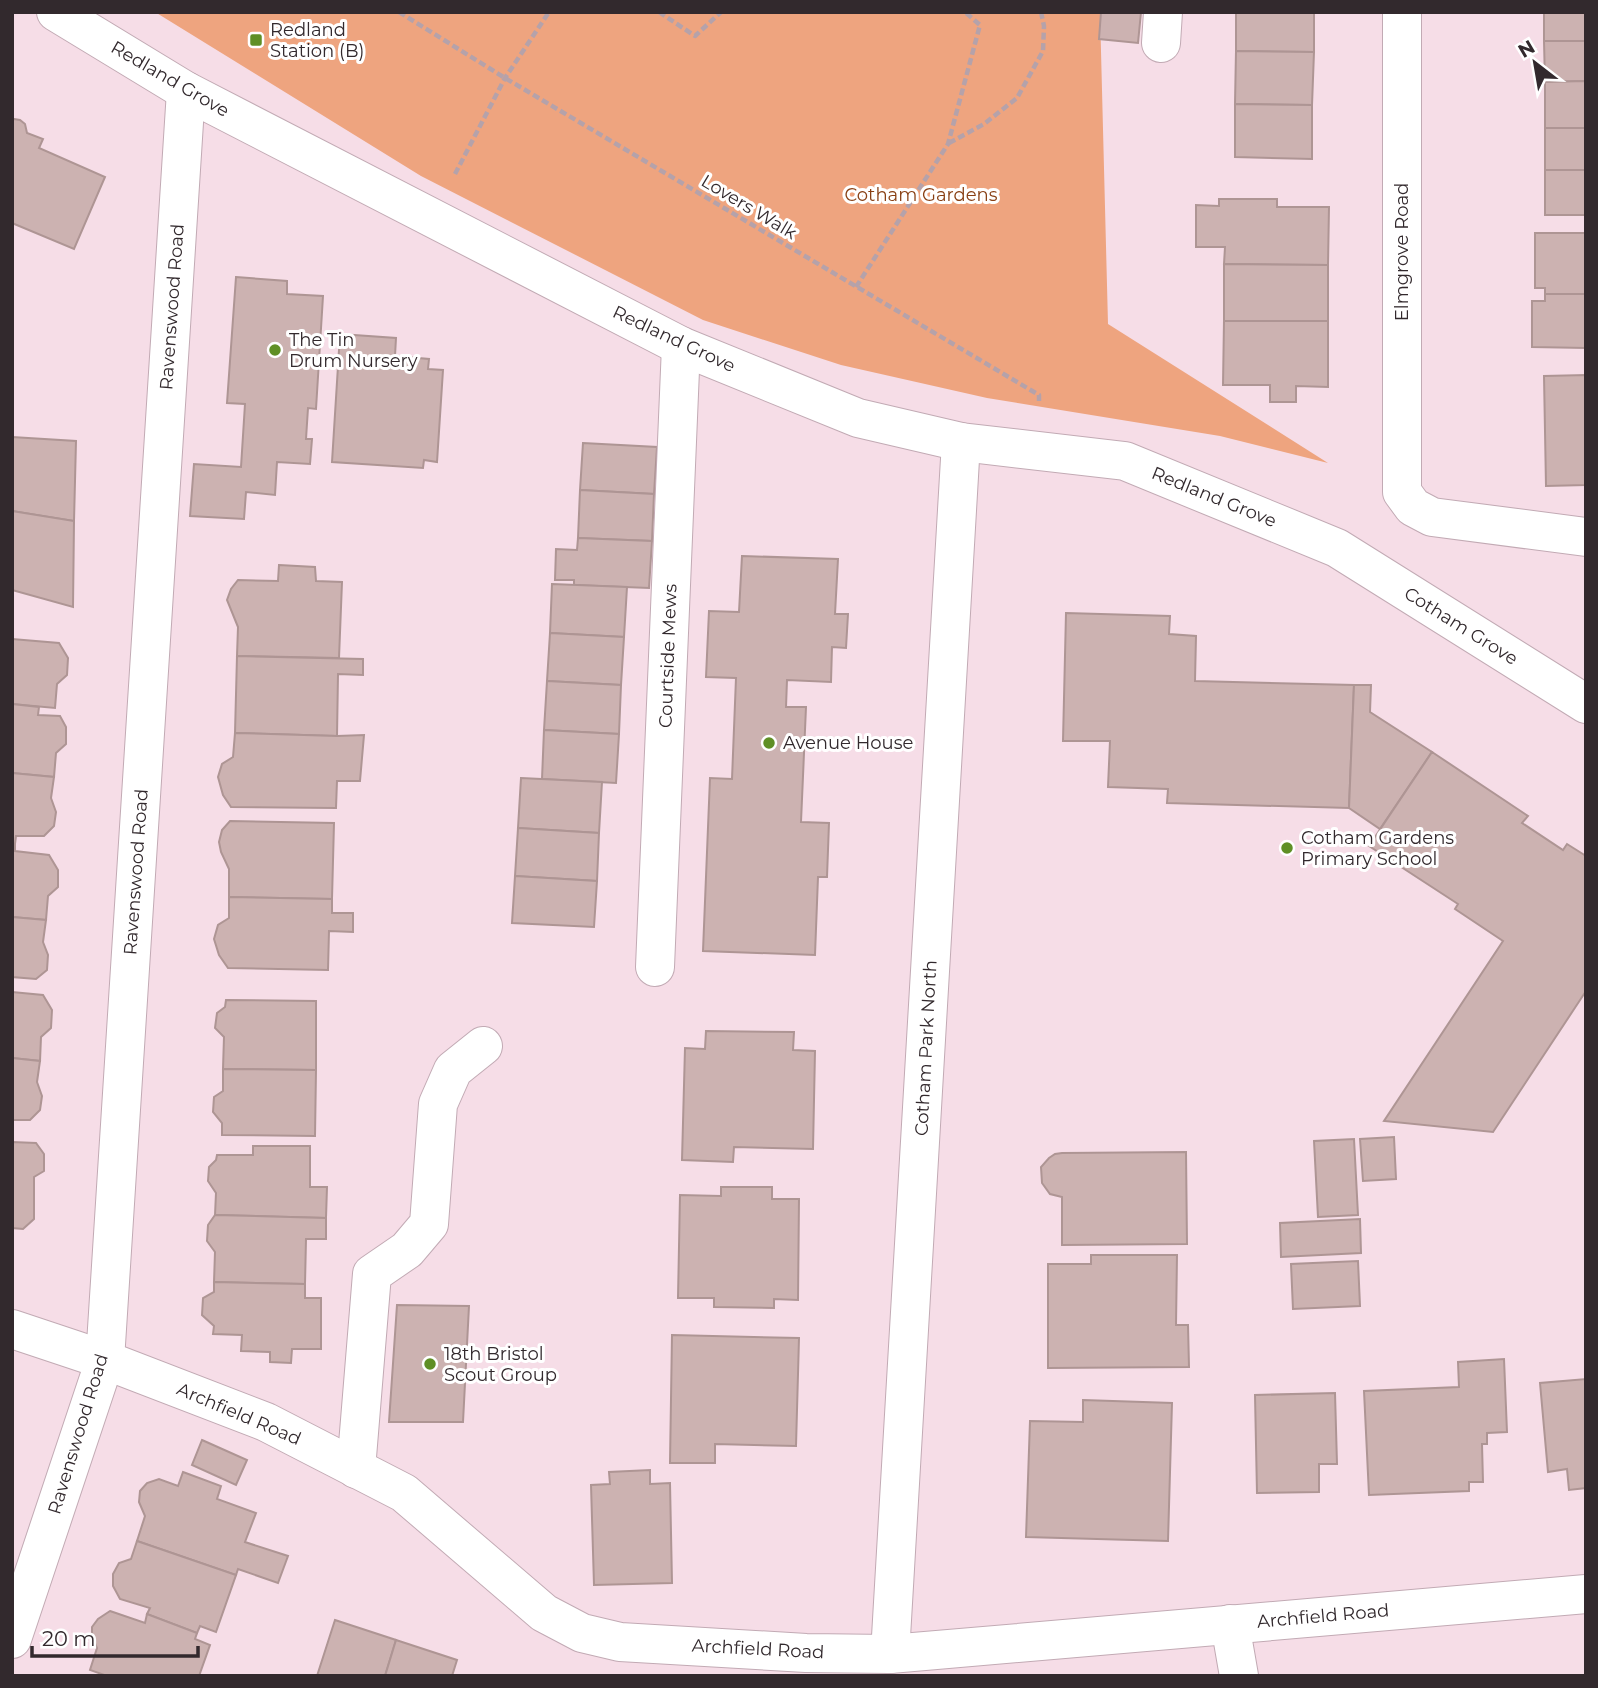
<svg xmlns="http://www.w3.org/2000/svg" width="1598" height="1688" viewBox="0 0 1598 1688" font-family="Montserrat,sans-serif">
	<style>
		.green { fill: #eea47f }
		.building { fill: #ccb2b1; stroke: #ae9594; stroke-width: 2 }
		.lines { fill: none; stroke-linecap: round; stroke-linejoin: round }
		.minor-casing { stroke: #c2aab4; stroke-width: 40 }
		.path { stroke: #b5a2aa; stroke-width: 4.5; stroke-dasharray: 7 3.5; stroke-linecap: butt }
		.minor { stroke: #fff; stroke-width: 38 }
		.poi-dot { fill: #5f8f25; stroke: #fff; stroke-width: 2.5 }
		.labels { text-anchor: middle; stroke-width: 6; stroke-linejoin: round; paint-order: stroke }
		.poi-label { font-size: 18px; fill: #32292d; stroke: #fff; text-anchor: start }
		.street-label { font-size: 18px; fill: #32292d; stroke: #fff }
		.park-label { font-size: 18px; fill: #883f13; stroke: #fff }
	</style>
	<rect width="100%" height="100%" fill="#f6dde7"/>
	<polygon class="green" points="155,12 1100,12 1108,324 1328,463 1220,436 987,398 841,365 703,320 421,176"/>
	<g class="building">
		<polygon points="1101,12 1141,12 1138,43 1099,39"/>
		<polygon points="1236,12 1314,12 1314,52 1236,51"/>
		<rect x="1544" y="12" width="42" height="29"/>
		<polygon points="1544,41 1586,41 1586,81 1545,82"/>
		<polygon points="1236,51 1314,52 1312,105 1235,104"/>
		<polygon points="1586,81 1586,128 1545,128 1545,82"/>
		<polygon points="1235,104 1312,105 1312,159 1235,157"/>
		<polygon points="14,119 20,120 25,124 27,133 43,139 39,148 105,177 74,249 12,223 12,120"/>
		<rect x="1545" y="128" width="41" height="42"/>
		<rect x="1545" y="170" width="41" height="45"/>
		<polygon points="1219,199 1277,199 1277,207 1329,207 1328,265 1224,264 1225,247 1196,247 1196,205 1219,206"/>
		<polygon points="1535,233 1586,233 1586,294 1545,294 1545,288 1535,288"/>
		<polygon points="1224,264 1328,265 1328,321 1224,321"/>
		<polygon points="236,277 287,281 287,294 323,296 316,409 308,408 306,439 312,439 310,464 277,462 275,495 246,492 244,519 190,516 194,464 241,467 245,404 227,403"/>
		<polygon points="1545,294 1586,294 1586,348 1532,347 1532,301 1545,301"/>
		<polygon points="1224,321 1328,321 1328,387 1296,386 1296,402 1270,402 1270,385 1223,385"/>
		<polygon points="340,334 396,338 395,356 429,359 428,369 443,370 437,462 424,460 423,468 332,462"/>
		<polygon points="1586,375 1586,485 1546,486 1544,376"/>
		<polygon points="12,437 76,441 74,521 12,511"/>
		<polygon points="583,443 657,447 654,494 580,490"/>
		<polygon points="580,490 654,494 652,541 578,538"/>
		<polygon points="12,511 74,521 73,607 12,590"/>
		<polygon points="578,538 652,541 649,588 574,585 574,580 555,580 556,549 577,550"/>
		<polygon points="742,556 838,559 835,614 848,614 846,648 832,647 831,682 787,680 786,707 806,707 801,822 829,823 827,877 818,877 815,955 703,951 710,778 732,779 736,678 706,677 709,611 739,612"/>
		<polygon points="279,565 315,567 316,581 342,582 339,658 237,656 238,627 227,600 231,589 238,580 278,581"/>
		<polygon points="552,584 627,587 624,637 550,633"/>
		<polygon points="1066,613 1170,616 1169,634 1196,636 1195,681 1354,685 1349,808 1167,803 1168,789 1108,787 1110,741 1063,741"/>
		<polygon points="550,633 624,637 621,685 547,681"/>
		<polygon points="12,639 59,643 68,658 67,675 57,684 55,708 12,704"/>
		<polygon points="237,656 363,659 363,675 338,674 337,736 235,733"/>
		<polygon points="547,681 621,685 619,734 544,730"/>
		<polygon points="1354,685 1371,685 1370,712 1432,752 1380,829 1349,808"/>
		<polygon points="12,704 39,707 38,715 60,716 66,727 66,744 56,753 54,777 12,773"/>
		<polygon points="544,730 619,734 616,783 542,779"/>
		<polygon points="235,733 337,736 364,735 360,781 337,781 336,808 231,807 223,795 218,777 222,764 233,757"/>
		<polygon points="1432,752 1528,816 1522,823 1563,850 1567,844 1586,856 1586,991 1493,1132 1384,1121 1503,941 1455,909 1458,904 1369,846"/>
		<polygon points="12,773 54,777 51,798 56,812 54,826 44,836 16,836 15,844 12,844"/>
		<polygon points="521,778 602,782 599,833 518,828"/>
		<polygon points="230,821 334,823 332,899 229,897 229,869 221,852 219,842 222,830"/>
		<polygon points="518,828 599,833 597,881 515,876"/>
		<polygon points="12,844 15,844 15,851 49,855 58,870 58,887 48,896 46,920 12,917"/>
		<polygon points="515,876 597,881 594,927 512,923"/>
		<polygon points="229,897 332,899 332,913 353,913 353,932 329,931 328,970 228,968 219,955 214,939 218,925 229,918"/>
		<polygon points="12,917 46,920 43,942 48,955 47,970 36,979 12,977"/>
		<polygon points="12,992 43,995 52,1010 51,1028 41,1037 40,1061 12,1058"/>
		<polygon points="226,1000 316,1001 316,1070 223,1069 224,1037 215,1028 217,1013 225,1007"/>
		<polygon points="706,1031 794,1032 793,1050 815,1051 813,1149 734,1147 733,1162 682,1160 685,1048 705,1049"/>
		<polygon points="12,1058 40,1061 37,1082 42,1096 40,1110 30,1120 12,1120"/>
		<polygon points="223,1069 316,1070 315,1136 222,1135 222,1123 213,1112 214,1097 223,1091"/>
		<polygon points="1394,1137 1396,1179 1363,1181 1360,1139"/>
		<polygon points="1354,1139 1358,1215 1318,1217 1314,1141"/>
		<polygon points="12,1142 36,1143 44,1154 44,1171 34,1177 34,1219 23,1229 12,1228"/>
		<polygon points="253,1146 310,1146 310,1187 327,1187 326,1218 215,1215 216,1193 208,1181 209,1167 216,1160 217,1155 253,1155"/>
		<polygon points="1186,1152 1187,1244 1062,1245 1062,1197 1050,1194 1042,1183 1041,1167 1049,1158 1055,1154 1062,1153"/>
		<polygon points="721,1187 772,1187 772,1199 799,1199 798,1300 774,1299 774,1308 714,1307 714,1298 678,1298 680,1195 721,1196"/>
		<polygon points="215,1215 326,1218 326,1239 306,1239 305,1284 214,1282 215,1252 207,1241 208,1225"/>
		<polygon points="1360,1219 1361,1253 1281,1257 1280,1223"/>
		<polygon points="1091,1255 1177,1255 1176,1325 1188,1325 1189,1367 1048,1368 1048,1264 1091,1264"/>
		<polygon points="1358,1261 1360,1306 1293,1309 1291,1264"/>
		<polygon points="214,1282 305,1284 305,1298 321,1298 321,1349 292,1349 291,1363 270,1362 270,1352 241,1351 242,1335 213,1334 214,1326 202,1315 203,1298 214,1292"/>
		<polygon points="397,1305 469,1306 463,1422 389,1422"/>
		<polygon points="672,1335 799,1338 796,1446 715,1444 715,1463 670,1463"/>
		<polygon points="1504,1359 1507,1432 1487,1433 1487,1444 1482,1444 1483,1482 1469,1482 1469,1491 1369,1495 1364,1391 1459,1387 1458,1362"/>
		<polygon points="1586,1379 1586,1488 1569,1490 1567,1469 1548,1472 1540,1383"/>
		<polygon points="1335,1393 1337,1464 1319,1464 1319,1492 1257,1493 1255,1395"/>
		<polygon points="1083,1400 1172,1403 1168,1541 1026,1537 1030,1421 1083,1422"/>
		<polygon points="202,1440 247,1460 236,1485 192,1465"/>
		<polygon points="650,1470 650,1484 670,1483 672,1583 594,1585 591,1485 610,1484 609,1472"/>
		<polygon points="183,1472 221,1486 217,1499 256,1513 245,1542 288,1556 278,1583 238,1569 236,1575 137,1541 145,1516 139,1502 140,1491 147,1483 159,1479 178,1486"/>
		<polygon points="137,1541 236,1575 216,1632 200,1626 197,1633 147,1614 150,1608 120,1599 113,1586 113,1574 119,1563 131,1559"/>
		<polygon points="110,1611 145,1623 147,1614 197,1633 195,1639 210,1645 199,1676 107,1676 90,1670 97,1648 92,1636 92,1627 98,1619"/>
		<polygon points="335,1620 396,1640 385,1676 317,1676"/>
		<polygon points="396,1640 457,1660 452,1676 385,1676"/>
	</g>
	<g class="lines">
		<defs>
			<g id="minor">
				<polyline points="56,12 186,91 681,346 858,418 961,442 1125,461 1337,548 1586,704"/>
				<polyline points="1402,12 1402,492 1413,507 1432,517 1586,537"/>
				<polyline points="1161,43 1163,12"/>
				<polyline points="655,967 681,346"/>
				<polyline points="12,1329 105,1360 266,1422 404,1493 544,1613 582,1633 620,1642 806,1653 890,1654 1586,1594"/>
				<polyline points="356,1469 372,1274 407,1250 429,1224 438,1104 453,1070 483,1046"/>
				<polyline points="1230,1624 1239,1676"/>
				<polyline points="12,1639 105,1360 186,91"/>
				<polyline points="890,1654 961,442"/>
			</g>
		</defs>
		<use href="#minor" class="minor-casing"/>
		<g class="path">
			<polyline points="399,12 505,78 1039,395 1039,401"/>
			<polyline points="659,12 695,36 721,12"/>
			<polyline points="949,143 984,124 1017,98 1043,51 1044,26 1041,12"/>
			<polyline points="455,174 505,78 549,12"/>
			<polyline points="856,287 948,144 980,25 965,12"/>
		</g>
		<use href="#minor" class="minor"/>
	</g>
	<g class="poi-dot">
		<rect x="249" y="33" width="14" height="14" rx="3.5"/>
		<circle cx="275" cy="350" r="7"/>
		<circle cx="769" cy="743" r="7"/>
		<circle cx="1287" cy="848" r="7"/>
		<circle cx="430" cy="1364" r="7"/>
	</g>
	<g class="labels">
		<g class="poi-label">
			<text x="270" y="36">Redland<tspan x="270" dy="21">Station (B)</tspan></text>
			<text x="289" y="346">The Tin<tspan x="289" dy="21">Drum Nursery</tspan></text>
			<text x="783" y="749">Avenue House</text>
			<text x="1301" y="844">Cotham Gardens<tspan x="1301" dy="21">Primary School</tspan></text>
			<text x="444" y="1360">18th Bristol<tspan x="444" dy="21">Scout Group</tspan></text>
		</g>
		<g class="street-label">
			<text transform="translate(170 79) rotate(30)" y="6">Redland Grove</text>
			<text transform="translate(749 207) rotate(31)" y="6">Lovers Walk</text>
			<text transform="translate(1402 252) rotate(-90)" y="6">Elmgrove Road</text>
			<text transform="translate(172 307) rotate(-86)" y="6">Ravenswood Road</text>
			<text transform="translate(674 339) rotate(25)" y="6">Redland Grove</text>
			<text transform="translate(1214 497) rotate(22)" y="6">Redland Grove</text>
			<text transform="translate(1461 626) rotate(32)" y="6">Cotham Grove</text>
			<text transform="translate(668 656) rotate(-88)" y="6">Courtside Mews</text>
			<text transform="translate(136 872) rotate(-86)" y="6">Ravenswood Road</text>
			<text transform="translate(926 1048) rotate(-87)" y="6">Cotham Park North</text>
			<text transform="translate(239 1414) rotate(23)" y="6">Archfield Road</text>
			<text transform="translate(78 1434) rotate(-73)" y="6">Ravenswood Road</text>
			<text transform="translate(1323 1616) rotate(-5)" y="6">Archfield Road</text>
			<text transform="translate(758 1649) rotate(3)" y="6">Archfield Road</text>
		</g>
		<g class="park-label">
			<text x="921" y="201">Cotham Gardens</text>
		</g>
	</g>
	<rect width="1598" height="1688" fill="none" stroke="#32292d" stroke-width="28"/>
	<g transform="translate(1535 63) rotate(329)" stroke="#ffffff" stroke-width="5" paint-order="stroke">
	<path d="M0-5L12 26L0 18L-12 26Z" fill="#32292d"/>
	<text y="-10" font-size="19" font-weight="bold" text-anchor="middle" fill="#32292d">N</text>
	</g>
	<path d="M32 1646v10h166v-10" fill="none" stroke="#32292d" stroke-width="3.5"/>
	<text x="42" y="1646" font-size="21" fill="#32292d" stroke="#ffffff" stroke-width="5" paint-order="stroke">20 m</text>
</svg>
